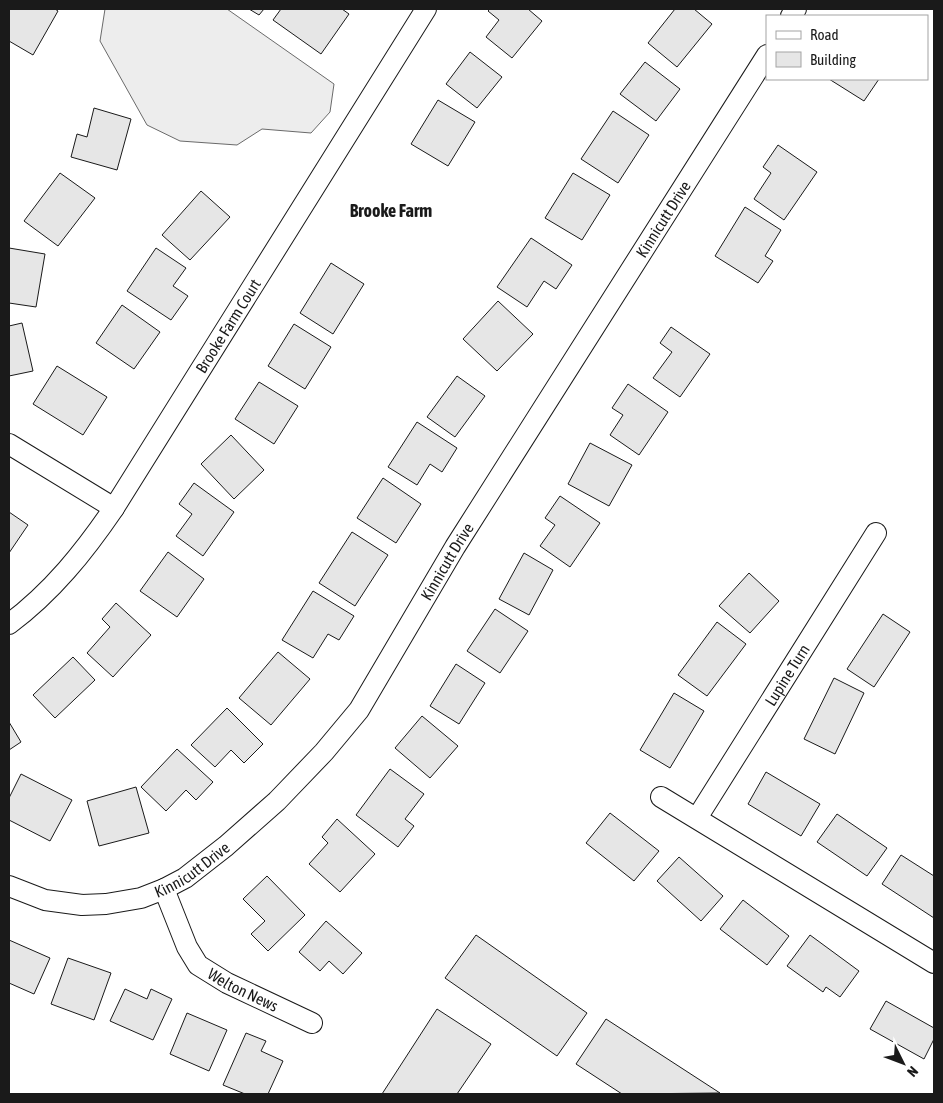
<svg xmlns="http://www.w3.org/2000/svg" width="943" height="1103" viewBox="0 0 943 1103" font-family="'Asap Condensed',sans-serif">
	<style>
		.built { fill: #ededed; stroke: #6a6a6a }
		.building { fill: #e6e6e6; stroke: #1a1a1a }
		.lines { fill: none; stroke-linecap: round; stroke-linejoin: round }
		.minor-casing { stroke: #1a1a1a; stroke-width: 22 }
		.minor { stroke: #fff; stroke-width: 20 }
		.labels { text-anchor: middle; stroke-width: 4; stroke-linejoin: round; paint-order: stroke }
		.street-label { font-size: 16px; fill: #1a1a1a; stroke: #fff }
		.neighbourhood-label { font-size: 18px; font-weight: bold; fill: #1a1a1a; stroke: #fff }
	</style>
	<rect width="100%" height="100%" fill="#fff"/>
	<polygon class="built" points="105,9 227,9 334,84 330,112 311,133 262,129 237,145 180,141 147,125 100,41"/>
	<g class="building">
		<polygon points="9,9 55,9 58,11 33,55 9,41"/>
		<polygon points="249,9 264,9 259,15"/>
		<polygon points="281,9 342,9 349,14 321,54 273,20"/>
		<polygon points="490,9 528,9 542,21 512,58 486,37 499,20 488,11"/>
		<polygon points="675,9 694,9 712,24 677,67 648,43"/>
		<polygon points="470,52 502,77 477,108 446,84"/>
		<polygon points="645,62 680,89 656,121 620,94"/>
		<polygon points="829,79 879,79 864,101"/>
		<polygon points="438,100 475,122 448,166 411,144"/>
		<polygon points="94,108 131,119 117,170 71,157 77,134 87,137"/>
		<polygon points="613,111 649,135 618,183 581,159"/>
		<polygon points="778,145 817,172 784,220 754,199 771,173 763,167"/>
		<polygon points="60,173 95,198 58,246 24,221"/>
		<polygon points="573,173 610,195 582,240 545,218"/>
		<polygon points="201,191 230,217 190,260 162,235"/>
		<polygon points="745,207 781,230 765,256 773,261 758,283 715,256"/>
		<polygon points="531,238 572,265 556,289 544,281 527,307 497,287"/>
		<polygon points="9,248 45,254 36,307 9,303"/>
		<polygon points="156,248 186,268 173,286 188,296 171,320 127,291"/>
		<polygon points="331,263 364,284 333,334 300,313"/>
		<polygon points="498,301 533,334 497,371 463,339"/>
		<polygon points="122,305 160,332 134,369 96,343"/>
		<polygon points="22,323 33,371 9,376 9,326"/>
		<polygon points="294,324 331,347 305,389 268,366"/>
		<polygon points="671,327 710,354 680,397 653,378 672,352 660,343"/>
		<polygon points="57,366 107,397 83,435 33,404"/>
		<polygon points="457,376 485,396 455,437 427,417"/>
		<polygon points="259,382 298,406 274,444 235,419"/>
		<polygon points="628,384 668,412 639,455 610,435 623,415 612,408"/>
		<polygon points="417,422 457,448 442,472 430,464 417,485 388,467"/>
		<polygon points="231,435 264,470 234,499 201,464"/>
		<polygon points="590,443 632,465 609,506 568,484"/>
		<polygon points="383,478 421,504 396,543 357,518"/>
		<polygon points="194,483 234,512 203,556 176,536 192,514 179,504"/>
		<polygon points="560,496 600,523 570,567 540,546 555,525 545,518"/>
		<polygon points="9,512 28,525 9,553"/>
		<polygon points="352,532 388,555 355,606 319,583"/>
		<polygon points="168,552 204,579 177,617 140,591"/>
		<polygon points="524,553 553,570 529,615 499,599"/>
		<polygon points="749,573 779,601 750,633 719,606"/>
		<polygon points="313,591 354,616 339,640 328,634 313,658 282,640"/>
		<polygon points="116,603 151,635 113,677 87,653 110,627 102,619"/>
		<polygon points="495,609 528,631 500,673 467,651"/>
		<polygon points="883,614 910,632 874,687 847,669"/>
		<polygon points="717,622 746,644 707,696 678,675"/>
		<polygon points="278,652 310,679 271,725 239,698"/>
		<polygon points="73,657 95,680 55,718 33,695"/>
		<polygon points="456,664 485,683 459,724 430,706"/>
		<polygon points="834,678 864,693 835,754 804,739"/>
		<polygon points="674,693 704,711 670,768 640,750"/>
		<polygon points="227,708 263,744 244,763 231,750 215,767 191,745"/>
		<polygon points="422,716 458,746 430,778 395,748"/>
		<polygon points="9,722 21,742 9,750"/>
		<polygon points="177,749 213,782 196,800 186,790 166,811 141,787"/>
		<polygon points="390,769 424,794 405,819 414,826 398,847 356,815"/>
		<polygon points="766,772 820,804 801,836 748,804"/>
		<polygon points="21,774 72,800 50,841 9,820 9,798"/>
		<polygon points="136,787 149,833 99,846 87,801"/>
		<polygon points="610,813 659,851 634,881 586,843"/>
		<polygon points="837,814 887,848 867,876 817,842"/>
		<polygon points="337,819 375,854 340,892 309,864 328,843 322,837"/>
		<polygon points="901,855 934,876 934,918 882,884"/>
		<polygon points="679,857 723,896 701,921 657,881"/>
		<polygon points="267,876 305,915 268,951 251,934 265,921 243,899"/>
		<polygon points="743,900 789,936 767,965 720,929"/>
		<polygon points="326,921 362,953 343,974 329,961 320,971 299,952"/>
		<polygon points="476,935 587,1013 557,1056 445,978"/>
		<polygon points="810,935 859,971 840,997 826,987 823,992 787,966"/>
		<polygon points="9,940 50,958 34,994 9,983"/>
		<polygon points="68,958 111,973 94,1020 51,1004"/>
		<polygon points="125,989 147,999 151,989 172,999 153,1040 110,1021"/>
		<polygon points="886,1001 934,1028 934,1039 924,1059 870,1029"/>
		<polygon points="437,1009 491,1044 457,1094 382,1094"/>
		<polygon points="187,1013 227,1030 209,1071 170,1054"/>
		<polygon points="606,1019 720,1093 622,1094 576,1064"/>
		<polygon points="246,1033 266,1041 261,1051 283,1061 268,1094 245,1094 223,1085"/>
	</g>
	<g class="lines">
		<defs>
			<g id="minor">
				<polyline points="791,16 796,9"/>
				<polyline points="9,444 114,508"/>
				<path id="s1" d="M9,624C52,592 84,552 114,508L426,9"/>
				<polyline points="661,797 934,963"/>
				<path id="s2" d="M697,818L876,533"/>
				<path id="s3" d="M9,886L45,900L82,905L106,904L141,898L164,889L185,878L226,846L277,801L324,752L359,710L455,547L767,55"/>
				<path id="s4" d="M164,889L187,947L198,965L227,983L312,1023"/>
			</g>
		</defs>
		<use href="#minor" class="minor-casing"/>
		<use href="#minor" class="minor"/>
	</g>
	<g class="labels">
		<g class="street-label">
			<text dy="6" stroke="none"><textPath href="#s3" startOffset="1004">Kinnicutt Drive</textPath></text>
			<text dy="6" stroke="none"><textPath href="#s1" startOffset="372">Brooke Farm Court</textPath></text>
			<text dy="6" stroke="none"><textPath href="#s3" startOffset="599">Kinnicutt Drive</textPath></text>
			<text dy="6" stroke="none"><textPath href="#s2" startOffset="169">Lupine Turn</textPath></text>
			<text dy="6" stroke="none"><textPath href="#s3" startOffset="194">Kinnicutt Drive</textPath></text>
			<text dy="6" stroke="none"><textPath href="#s4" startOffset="135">Welton News</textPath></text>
		</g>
		<g class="neighbourhood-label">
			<text x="391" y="217">Brooke Farm</text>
		</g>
	</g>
	<rect width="943" height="1103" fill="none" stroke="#1a1a1a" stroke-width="20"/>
	<rect x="766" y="15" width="162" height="65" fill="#ffffff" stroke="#a3a3a3"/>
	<rect x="776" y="31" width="25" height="8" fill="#ffffff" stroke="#a3a3a3"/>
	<text x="810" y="40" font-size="15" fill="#1a1a1a">Road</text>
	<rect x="776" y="52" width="25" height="15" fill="#e6e6e6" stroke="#a3a3a3"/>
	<text x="810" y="65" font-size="15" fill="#1a1a1a">Building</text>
	<g transform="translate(903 1063) rotate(132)" stroke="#ffffff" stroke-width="4" paint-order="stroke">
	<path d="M0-4L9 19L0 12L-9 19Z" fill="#1a1a1a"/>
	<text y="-8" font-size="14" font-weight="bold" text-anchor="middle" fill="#1a1a1a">N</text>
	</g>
</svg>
